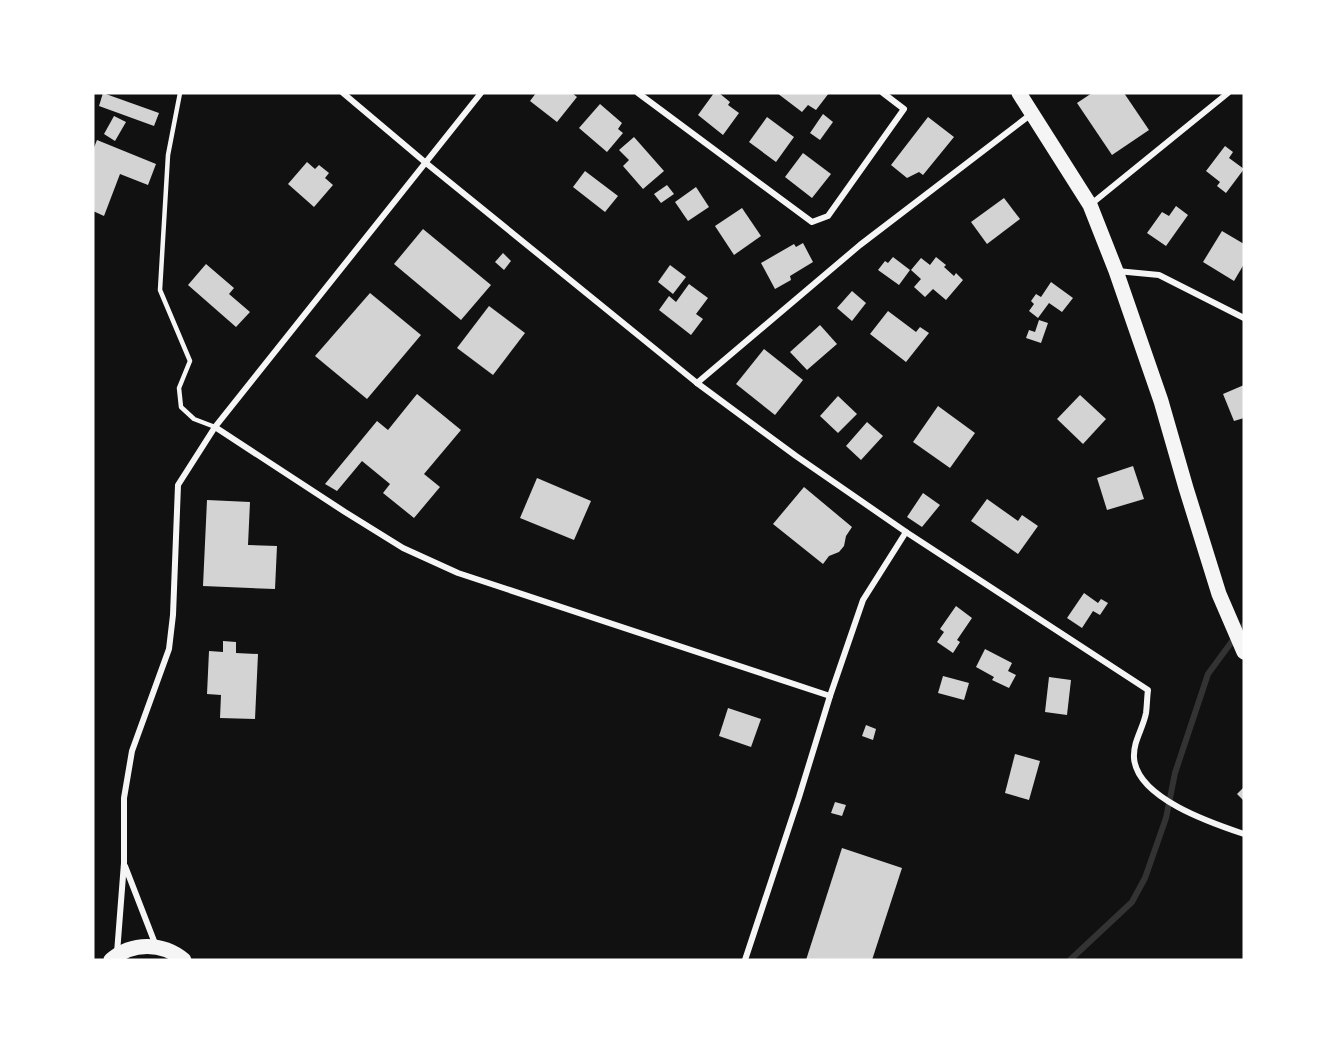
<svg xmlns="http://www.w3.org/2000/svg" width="1337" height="1053" viewBox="0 0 1337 1053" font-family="'Archivo Narrow',sans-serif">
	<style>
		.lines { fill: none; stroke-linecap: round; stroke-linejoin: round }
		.stream { stroke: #333; stroke-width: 6 }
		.building { fill: #d3d3d3 }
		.service { stroke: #f5f5f5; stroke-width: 4.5 }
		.minor { stroke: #f5f5f5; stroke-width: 6 }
		.primary { stroke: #f5f5f5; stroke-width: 15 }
	</style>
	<rect width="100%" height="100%" fill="#111"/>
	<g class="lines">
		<polyline class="stream" points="1070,960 1132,902 1145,878 1166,818 1175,773 1208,674 1244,625"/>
	</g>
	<g class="building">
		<polygon points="103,93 159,113 154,126 99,106"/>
		<polygon points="536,93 572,93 577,97 557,122 530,101"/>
		<polygon points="714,93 719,93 730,102 728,105 739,113 723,135 698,115"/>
		<polygon points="777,93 829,93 816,110 808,105 802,112"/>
		<polygon points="1092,93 1124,93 1149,130 1112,155 1077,103"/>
		<polygon points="600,104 622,123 618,129 623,133 607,152 579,128"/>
		<polygon points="823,114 833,122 820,140 810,133"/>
		<polygon points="114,116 126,122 115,141 104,134"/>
		<polygon points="767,117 794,137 776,162 749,142"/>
		<polygon points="928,117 954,137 923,175 919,172 907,178 891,165"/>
		<polygon points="634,137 664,171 643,189 623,166 629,160 619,150"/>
		<polygon points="97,140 156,164 148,185 120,174 104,216 93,211 93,150"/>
		<polygon points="1225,146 1233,152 1229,158 1244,169 1226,193 1217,186 1220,182 1206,171"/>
		<polygon points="803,153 831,174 812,198 785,177"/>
		<polygon points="307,162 315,169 319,165 329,173 325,178 333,185 314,207 288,184"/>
		<polygon points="585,171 618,196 605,212 573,187"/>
		<polygon points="667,185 674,194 661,203 654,194"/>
		<polygon points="696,187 709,207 688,221 675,202"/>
		<polygon points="1004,198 1020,219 987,244 971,222"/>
		<polygon points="1176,206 1188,215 1166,246 1147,233 1162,212 1169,216"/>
		<polygon points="742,208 761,236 734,255 715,226"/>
		<polygon points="423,229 491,285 461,320 394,264"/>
		<polygon points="1222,231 1244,244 1244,264 1234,281 1203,262"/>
		<polygon points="803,243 813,262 790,276 791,280 775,289 761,263 794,244 796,247"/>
		<polygon points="503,253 511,261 504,270 495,262"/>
		<polygon points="893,257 910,270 899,285 878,270 885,261 888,263"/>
		<polygon points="936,257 946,265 944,267 954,276 956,273 963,280 946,300 933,289 925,297 914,287 921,279 911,270 921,258 930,265"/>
		<polygon points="206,264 234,288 229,294 250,312 236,327 188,285"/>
		<polygon points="670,265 686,277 673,294 658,282"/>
		<polygon points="1051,282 1073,298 1062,312 1049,303 1038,318 1029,311 1034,304 1031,301 1036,294 1041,297"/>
		<polygon points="689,284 708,298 696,314 703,319 691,335 659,310 669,296 676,302"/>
		<polygon points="852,291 866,303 852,321 837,308"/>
		<polygon points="370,293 421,335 367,399 315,356"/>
		<polygon points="489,306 525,333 493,375 457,348"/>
		<polygon points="888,311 916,332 920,327 929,333 906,362 870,334"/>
		<polygon points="1039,320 1048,323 1041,343 1026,338 1029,330 1035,332"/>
		<polygon points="820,325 837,344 807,370 790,352"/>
		<polygon points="764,349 803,380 775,415 736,384"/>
		<polygon points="1244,385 1244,418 1234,421 1223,394"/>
		<polygon points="417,394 461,430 424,474 440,487 414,518 383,493 390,484 362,461 337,491 325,484 377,421 388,430"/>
		<polygon points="1080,395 1106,419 1083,444 1057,419"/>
		<polygon points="838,396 857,414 838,433 820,416"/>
		<polygon points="938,406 975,433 950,468 913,442"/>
		<polygon points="867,422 883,436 861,460 846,446"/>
		<polygon points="1133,466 1144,499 1107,510 1097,478"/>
		<polygon points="537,478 591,501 574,540 520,518"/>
		<polygon points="804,487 852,527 846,536 844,546 839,552 829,556 823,564 773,524"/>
		<polygon points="923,493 940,505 922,527 907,517"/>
		<polygon points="987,499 1018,521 1022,515 1038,526 1018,554 971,521"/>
		<polygon points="207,500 250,502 248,545 277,546 275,589 203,586"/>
		<polygon points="1084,593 1098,603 1101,599 1108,603 1100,615 1093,611 1082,628 1067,618"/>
		<polygon points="956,606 972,618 957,640 960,642 953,653 937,642 944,632 940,629"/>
		<polygon points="223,641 236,642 236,653 258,654 255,719 220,718 221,695 207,694 209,651 223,652"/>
		<polygon points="985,649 1012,663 1008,671 1016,675 1009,688 992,680 994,677 976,667"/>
		<polygon points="943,676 969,683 964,700 938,693"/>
		<polygon points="1049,677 1071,680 1067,715 1045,712"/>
		<polygon points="728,708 761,719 751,747 719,736"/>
		<polygon points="866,725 876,729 873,740 862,736"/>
		<polygon points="1015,754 1040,761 1029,800 1005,793"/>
		<polygon points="1244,787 1244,801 1237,794"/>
		<polygon points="835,802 846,805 842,816 831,813"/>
		<polygon points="842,848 902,868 872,960 806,960"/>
	</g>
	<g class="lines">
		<polyline class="service" points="180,93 168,155 160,290 190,361 179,388 181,407 194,419 215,427"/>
		<g class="minor">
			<path d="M343,93L426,163L697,383L796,456L906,532L1148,690C1147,697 1147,706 1146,713C1143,729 1133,741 1134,758C1137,798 1211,823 1244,834"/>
			<polyline points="638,93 812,222 828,216 904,109 883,93"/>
			<polyline points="1090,205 1228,93"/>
			<polyline points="1117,271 1159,275 1244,318"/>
			<polyline points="697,383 860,245 1030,115"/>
			<polyline points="215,427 345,512 403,548 458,573 830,696"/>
			<polyline points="125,866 156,946"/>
			<polyline points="117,953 124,863 124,798 132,751 169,649 173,615 178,485 215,427 481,93"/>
			<polyline points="745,960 799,797 830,696 863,600 906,532"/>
		</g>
		<g class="primary">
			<polyline points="1019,93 1090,205 1116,271 1161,401 1186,488 1219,594 1244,652"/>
			<path d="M111,960C132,942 162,942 184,960"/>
		</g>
	</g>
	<rect width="1337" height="1053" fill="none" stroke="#ffffff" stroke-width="189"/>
</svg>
